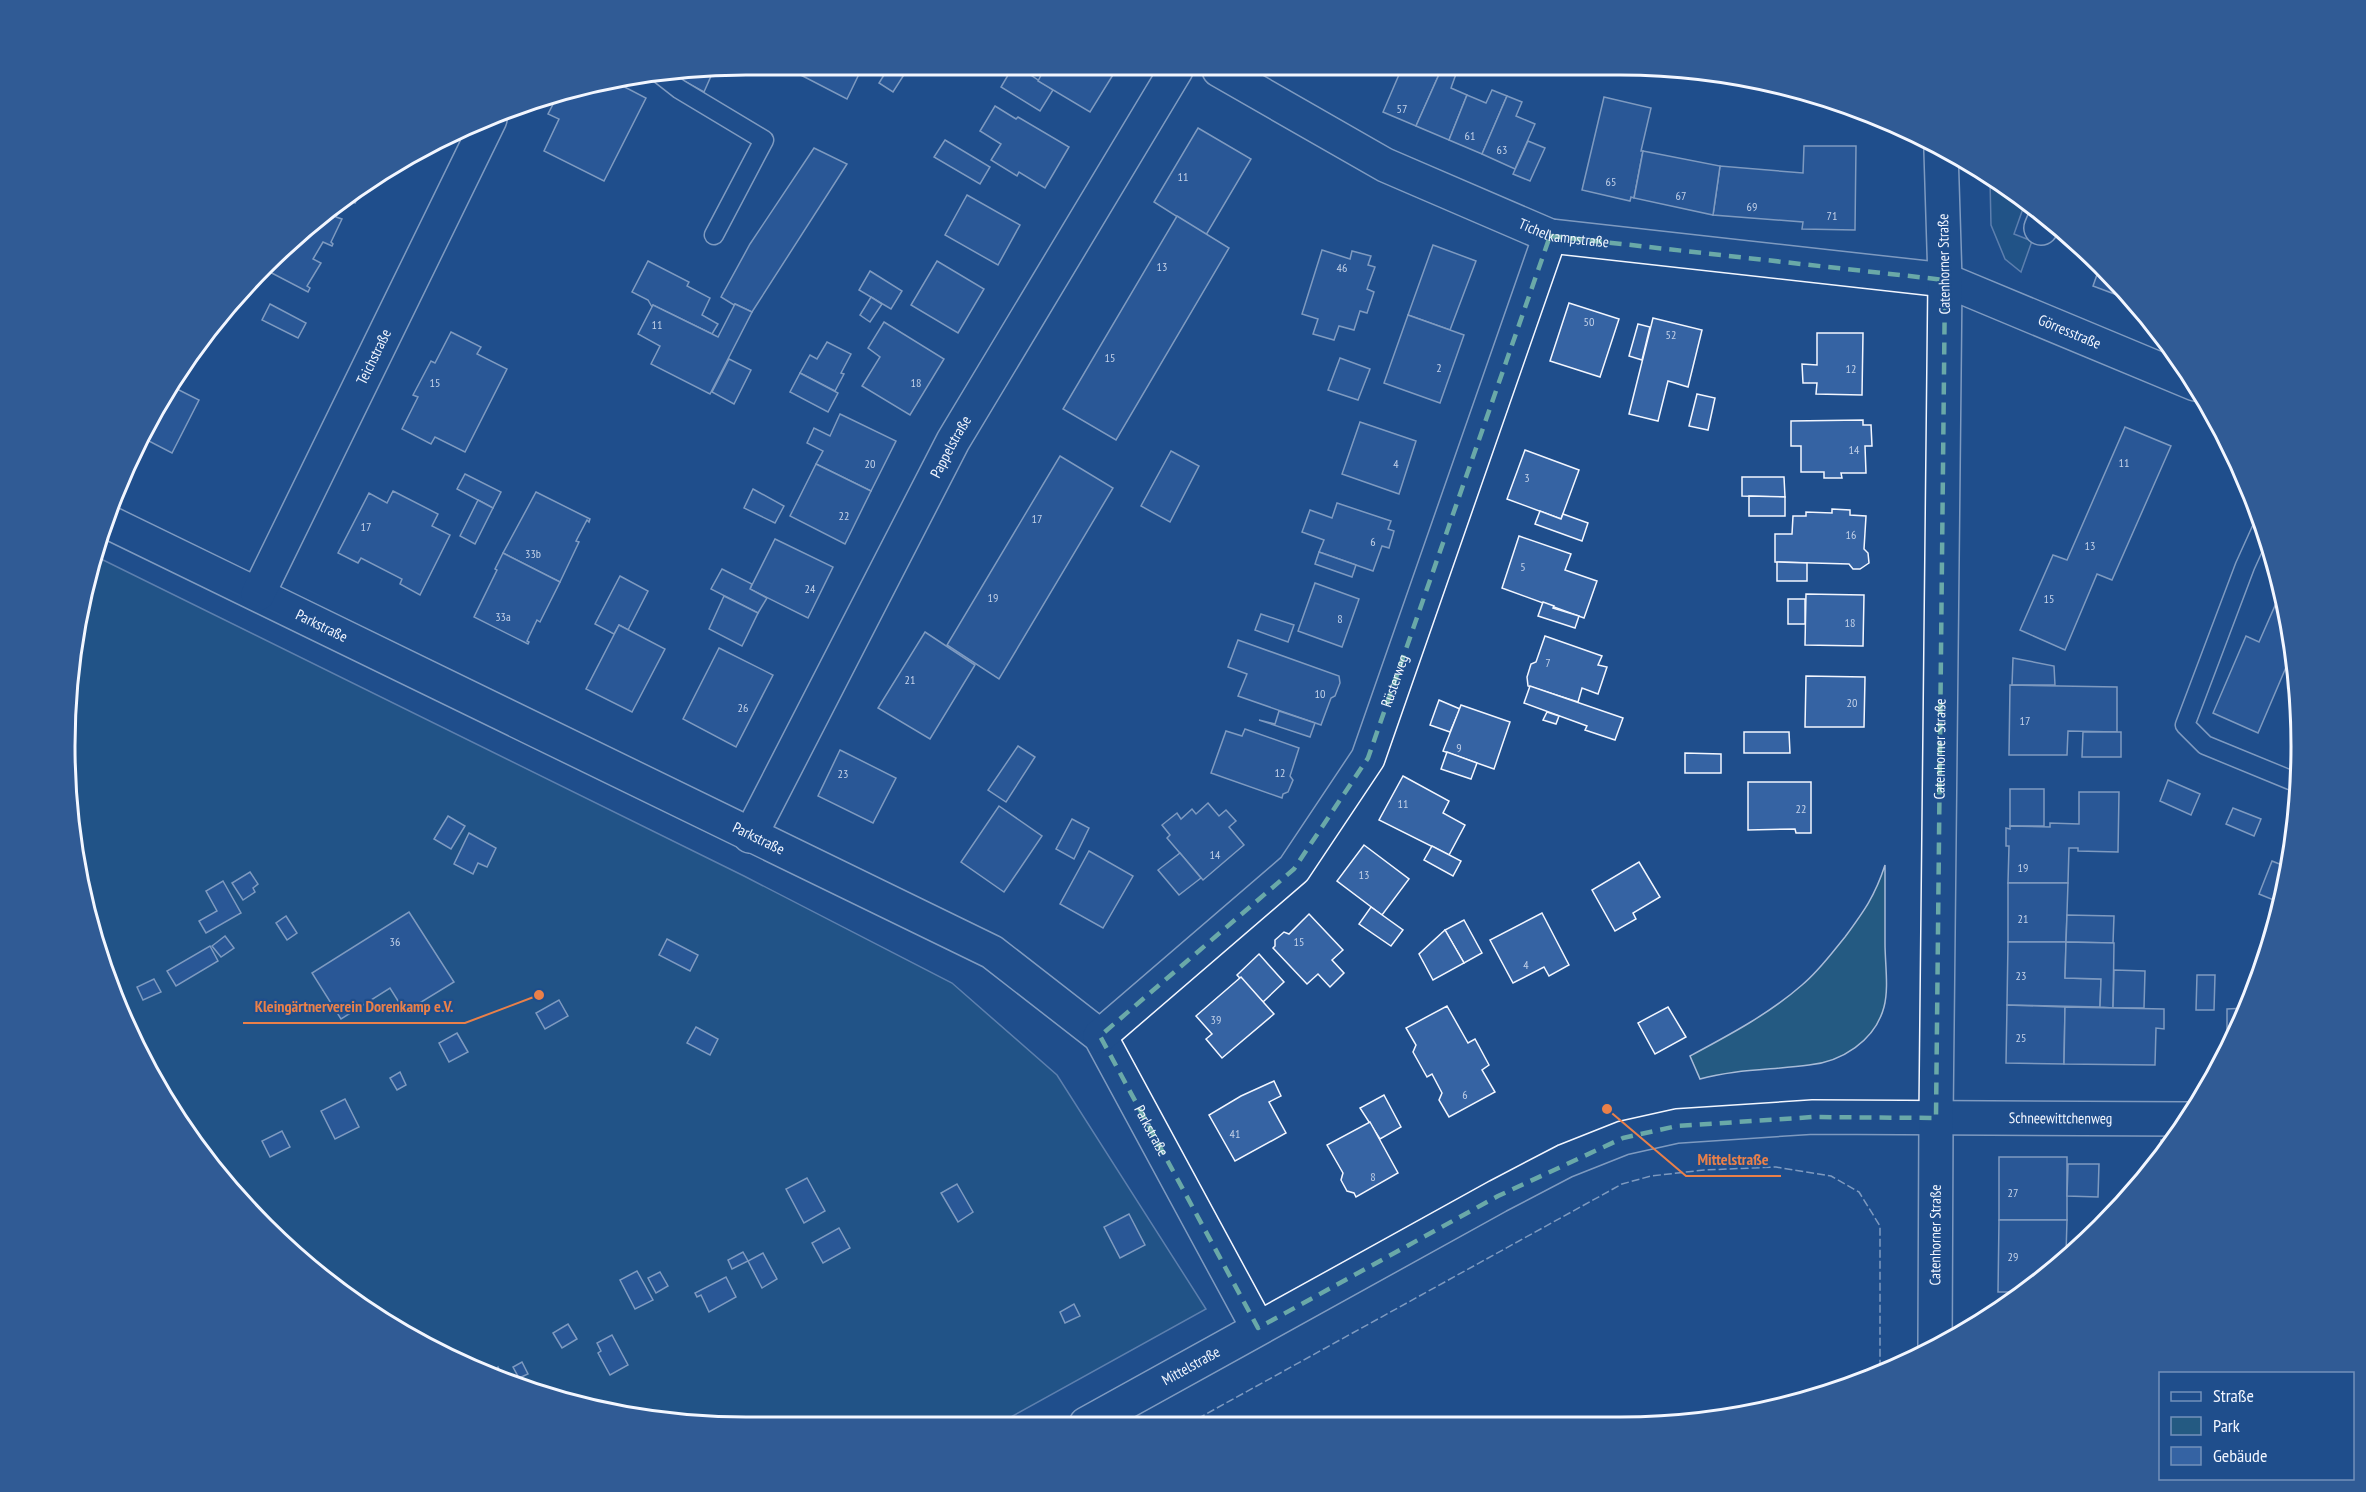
<svg xmlns="http://www.w3.org/2000/svg" width="2366" height="1492" viewBox="0 0 2366 1492" font-family="'PT Sans Narrow',sans-serif">
	<style>
		.green { fill: #245a82; stroke: #a8bbd7; stroke-width: 1.5 }
		.building { fill: #3563a3; stroke: #f2f6ff; stroke-width: 1.5 }
		.lines { fill: none; stroke-linecap: round; stroke-linejoin: round }
		.lane-casing { stroke: #f2f6ff; stroke-width: 21 }
		.street-casing { stroke: #f2f6ff; stroke-width: 36 }
		.secondary-casing { stroke: #f2f6ff; stroke-width: 36 }
		.lane { stroke: #1f4e8c; stroke-width: 18 }
		.street { stroke: #1f4e8c; stroke-width: 33 }
		.secondary { stroke: #1f4e8c; stroke-width: 33 }
		.fence { stroke: #f2f6ff; stroke-width: 1.5; stroke-dasharray: 8 3; stroke-linecap: butt }
		.marked { fill: none; stroke: #6aa9a8; stroke-width: 4.5; stroke-dasharray: 12 8; stroke-linejoin: round }
		.labels { text-anchor: middle; stroke-width: 4.5; stroke-linejoin: round; paint-order: stroke }
		.number-label { font-size: 12px; fill: #c3d1e8 }
		.street-label { font-size: 15px; fill: #f2f6ff; stroke: #1f4e8c }
		.rim { fill: none; stroke: #f2f6ff; stroke-width: 3 }
		.leader { fill: none; stroke: #ea8049; stroke-width: 2 }
		.callout-dot { fill: #ea8049; stroke: #1f4e8c; stroke-width: 2 }
		.callout-label { font-size: 16px; text-anchor: middle; font-weight: bold; fill: #ea8049; stroke: #1f4e8c; stroke-width: 4.5; stroke-linejoin: round; paint-order: stroke }
	</style>
	<rect width="100%" height="100%" fill="#1f4e8c"/>
	<g class="green">
		<polygon points="1990,180 2026,200 2014,234 2032,241 2021,272 2005,259 1991,225"/>
		<polygon points="95,556 744,876 952,983 1057,1075 1206,1309 1000,1423 657,1422 486,1376 331,1286 234,1196 179,1124 117,1007 88,923 70,835 66,702"/>
		<path d="M1885,865C1885,891 1885,917 1885,943C1885,964 1889,988 1884,1007C1875,1041 1841,1062 1809,1065C1772,1070 1735,1069 1700,1079L1690,1056C1729,1035 1769,1014 1802,985C1819,971 1831,954 1845,937C1864,911 1875,896 1885,865Z"/>
	</g>
	<g class="building">
		<polygon points="675,70 700,70 711,76 704,92 673,75"/>
		<polygon points="791,70 861,70 847,99"/>
		<polygon points="887,70 907,70 893,92 879,83"/>
		<polygon points="1011,70 1023,70 1053,90 1040,111 1001,87"/>
		<polygon points="1044,70 1116,70 1090,112 1038,81"/>
		<polygon points="1401,70 1409,70 1421,75 1423,70 1441,70 1416,126 1383,112"/>
		<polygon points="1441,70 1456,74 1451,88 1467,95 1449,140 1416,126"/>
		<polygon points="613,81 646,98 604,181 544,151 559,119 548,114 559,93 568,91 573,93 575,89"/>
		<polygon points="1492,90 1507,96 1482,154 1449,140 1467,95 1486,103"/>
		<polygon points="1507,96 1522,102 1516,116 1535,124 1515,169 1482,154"/>
		<polygon points="1604,97 1651,108 1641,151 1643,151 1634,198 1631,197 1630,201 1582,190"/>
		<polygon points="995,106 1016,119 1018,117 1069,147 1045,188 1019,172 1017,176 991,160 1001,144 980,131"/>
		<polygon points="1198,128 1251,159 1206,235 1154,202"/>
		<polygon points="945,140 990,167 980,184 934,157"/>
		<polygon points="1528,141 1545,148 1530,181 1513,174"/>
		<polygon points="1804,146 1856,146 1855,230 1802,229 1803,222 1713,215 1720,166 1803,173"/>
		<polygon points="814,148 847,164 752,312 735,304 734,305 721,297 750,244"/>
		<polygon points="1643,151 1720,166 1713,215 1634,198"/>
		<polygon points="361,184 354,197 357,199 355,203 346,198 336,217 342,219 331,242 333,244 332,246 323,242 313,259 321,263 307,286 310,288 308,292 264,269 296,234"/>
		<polygon points="967,195 1020,225 998,265 945,235"/>
		<polygon points="1177,216 1229,248 1116,440 1063,409"/>
		<polygon points="1433,245 1476,261 1450,330 1408,315"/>
		<polygon points="1322,250 1350,259 1352,251 1371,256 1368,265 1375,267 1367,289 1374,292 1367,313 1360,311 1354,330 1339,326 1334,340 1313,334 1318,319 1302,314"/>
		<polygon points="648,261 689,282 687,286 710,298 702,315 718,324 712,334 653,305 652,307 648,300 632,292"/>
		<polygon points="937,261 984,289 958,333 911,305"/>
		<polygon points="2100,266 2133,297 2136,302 2093,286"/>
		<polygon points="870,271 902,291 891,309 859,290"/>
		<polygon points="871,297 882,304 870,322 860,315"/>
		<polygon points="1569,303 1619,319 1600,377 1550,361"/>
		<polygon points="270,304 306,323 298,338 262,320"/>
		<polygon points="735,304 752,312 710,394 651,364 660,346 638,334 653,305 718,337"/>
		<polygon points="1408,315 1464,335 1440,403 1384,383"/>
		<polygon points="1653,318 1702,330 1688,387 1668,381 1658,421 1629,414"/>
		<polygon points="884,322 944,359 910,415 862,386 880,357 868,348"/>
		<polygon points="1638,324 1650,327 1642,360 1629,356"/>
		<polygon points="451,332 481,347 477,354 507,369 465,452 435,437 431,444 402,429 418,397 413,395 431,361 435,363"/>
		<polygon points="1817,333 1863,333 1862,395 1816,394 1817,383 1803,383 1802,364 1817,365"/>
		<polygon points="827,342 851,354 841,373 844,374 835,391 800,373 810,355 817,359"/>
		<polygon points="1340,358 1370,369 1358,400 1328,390"/>
		<polygon points="729,359 751,370 734,404 712,392"/>
		<polygon points="800,373 838,393 828,412 790,392"/>
		<polygon points="169,385 199,400 172,453 141,437 156,406"/>
		<polygon points="1697,394 1715,398 1708,430 1689,426"/>
		<polygon points="840,414 896,441 871,491 816,464 823,451 807,443 814,428 830,436"/>
		<polygon points="1863,420 1863,425 1871,425 1872,446 1865,446 1866,473 1841,473 1842,478 1824,478 1824,472 1801,472 1801,446 1791,446 1791,421"/>
		<polygon points="1360,422 1416,441 1399,494 1342,474"/>
		<polygon points="2125,427 2171,446 2112,580 2097,574 2065,650 2020,630 2053,555 2067,560"/>
		<polygon points="1525,450 1579,470 1561,519 1507,499"/>
		<polygon points="1171,451 1199,466 1170,522 1141,506"/>
		<polygon points="1060,456 1113,488 999,679 947,645"/>
		<polygon points="816,464 871,491 845,544 790,516"/>
		<polygon points="465,474 501,492 493,508 457,489"/>
		<polygon points="1742,477 1784,477 1785,497 1742,496"/>
		<polygon points="753,489 784,506 775,523 744,508"/>
		<polygon points="393,491 438,514 432,526 450,535 420,595 400,584 402,579 361,558 358,563 338,553 369,493 387,503"/>
		<polygon points="536,492 590,519 589,522 587,520 576,541 579,542 560,582 503,553"/>
		<polygon points="1749,496 1785,497 1785,516 1749,516"/>
		<polygon points="478,500 493,508 475,544 460,536"/>
		<polygon points="1337,503 1391,521 1388,529 1394,531 1389,548 1382,546 1373,571 1319,552 1324,540 1302,532 1310,510 1332,518"/>
		<polygon points="1832,509 1850,510 1850,515 1866,516 1864,549 1868,553 1869,563 1860,569 1853,569 1849,564 1775,562 1775,534 1792,534 1793,516 1806,516 1806,512 1832,513"/>
		<polygon points="1540,511 1561,519 1563,514 1588,523 1582,541 1535,524"/>
		<polygon points="1519,536 1571,554 1565,570 1597,581 1584,618 1502,588"/>
		<polygon points="775,539 833,567 808,618 750,589"/>
		<polygon points="1319,552 1356,565 1352,577 1315,564"/>
		<polygon points="503,553 560,582 540,622 537,620 527,641 529,642 528,644 474,617 497,570 495,569"/>
		<polygon points="1777,562 1807,563 1807,581 1777,581"/>
		<polygon points="722,569 752,584 750,589 767,598 758,613 711,589"/>
		<polygon points="620,576 648,591 628,630 619,625 614,634 595,624"/>
		<polygon points="1315,583 1359,599 1342,647 1298,631"/>
		<polygon points="2281,592 2296,661 2290,658 2258,733 2213,713 2246,636 2259,642"/>
		<polygon points="1806,594 1864,595 1863,646 1805,645"/>
		<polygon points="724,596 758,613 742,646 709,629"/>
		<rect x="1788" y="599" width="17" height="25"/>
		<polygon points="1543,602 1554,606 1553,608 1579,616 1575,628 1538,616"/>
		<polygon points="1261,614 1294,625 1288,642 1255,630"/>
		<polygon points="619,625 665,649 632,712 586,689"/>
		<polygon points="925,632 975,665 930,739 878,708"/>
		<polygon points="1545,636 1602,656 1598,665 1607,667 1598,694 1582,688 1578,702 1528,686 1527,677 1531,664 1536,662"/>
		<polygon points="1238,640 1339,676 1340,683 1335,696 1331,698 1321,725 1238,696 1247,674 1228,667"/>
		<polygon points="719,648 773,675 736,747 683,719"/>
		<polygon points="2013,658 2054,666 2055,685 2012,685"/>
		<polygon points="1806,676 1865,677 1864,727 1805,727"/>
		<polygon points="2010,685 2117,687 2117,732 2068,731 2067,755 2009,755"/>
		<polygon points="1530,686 1623,718 1615,740 1585,730 1587,726 1524,703"/>
		<polygon points="1439,700 1460,709 1450,732 1430,725"/>
		<polygon points="1461,705 1510,722 1494,769 1443,751"/>
		<polygon points="1279,711 1315,723 1310,737 1259,720 1275,724"/>
		<polygon points="1547,712 1559,716 1556,724 1543,720"/>
		<polygon points="1245,729 1299,748 1290,776 1293,780 1288,792 1283,794 1282,798 1211,773 1226,731 1242,736"/>
		<polygon points="1744,732 1789,732 1790,753 1744,753"/>
		<polygon points="2083,732 2121,732 2121,757 2082,757"/>
		<polygon points="1018,746 1035,757 1006,802 988,790"/>
		<polygon points="840,750 896,778 873,823 818,796"/>
		<polygon points="1447,752 1477,763 1471,779 1441,769"/>
		<polygon points="1685,753 1721,754 1721,773 1685,773"/>
		<polygon points="1403,776 1449,801 1443,813 1465,825 1449,855 1379,820"/>
		<polygon points="2168,780 2200,794 2191,815 2160,801"/>
		<polygon points="1748,782 1811,782 1811,833 1796,833 1795,829 1748,830"/>
		<rect x="2010" y="789" width="34" height="37"/>
		<polygon points="2079,792 2119,792 2118,852 2078,851 2078,848 2069,848 2068,883 2008,883 2009,846 2006,846 2006,828 2010,829 2010,826 2050,827 2050,823 2079,824"/>
		<polygon points="1208,803 1219,816 1226,810 1236,821 1229,827 1244,845 1203,880 1167,838 1170,835 1162,825 1177,813 1181,819 1192,809 1196,814"/>
		<polygon points="999,806 1042,836 1004,892 961,862"/>
		<polygon points="2233,808 2261,819 2254,836 2226,824"/>
		<polygon points="448,816 465,826 451,849 434,839"/>
		<polygon points="1072,819 1089,828 1074,859 1056,849"/>
		<polygon points="469,833 496,848 487,867 478,863 473,874 454,864"/>
		<polygon points="1364,845 1409,879 1382,915 1337,881"/>
		<polygon points="1432,846 1461,861 1453,876 1424,860"/>
		<polygon points="1089,851 1133,876 1103,928 1060,904"/>
		<polygon points="1180,853 1201,878 1179,895 1158,870"/>
		<polygon points="2272,861 2287,867 2281,903 2259,894"/>
		<polygon points="1639,862 1660,897 1633,913 1636,919 1615,931 1592,890"/>
		<polygon points="250,872 258,884 253,888 255,892 243,900 232,883"/>
		<polygon points="223,881 241,913 206,933 199,921 217,911 206,891"/>
		<polygon points="2008,883 2068,883 2066,942 2008,942"/>
		<polygon points="1371,907 1403,930 1391,946 1359,924"/>
		<polygon points="409,912 454,982 405,1012 390,988 341,1019 312,973"/>
		<polygon points="1542,913 1569,965 1549,976 1544,967 1513,983 1490,940"/>
		<polygon points="1309,914 1343,950 1332,960 1344,973 1330,987 1318,974 1307,984 1273,948 1275,946 1275,940 1284,932 1289,934"/>
		<polygon points="2067,915 2114,916 2113,943 2066,942"/>
		<polygon points="286,916 297,933 287,940 276,923"/>
		<polygon points="1464,920 1482,953 1464,963 1445,930"/>
		<polygon points="1445,930 1464,963 1433,980 1419,954"/>
		<polygon points="225,936 234,948 221,957 212,946"/>
		<polygon points="667,939 698,955 690,971 659,955"/>
		<polygon points="2008,942 2066,942 2065,978 2101,979 2100,1007 2007,1005"/>
		<polygon points="2066,942 2114,943 2113,1008 2100,1007 2101,979 2065,978"/>
		<polygon points="210,946 218,961 176,986 167,971"/>
		<polygon points="1259,954 1284,982 1263,1002 1237,975"/>
		<polygon points="2114,970 2145,971 2144,1008 2113,1008"/>
		<polygon points="2197,975 2215,975 2214,1010 2196,1010"/>
		<polygon points="1241,977 1274,1014 1222,1058 1206,1039 1212,1034 1196,1016"/>
		<polygon points="154,979 161,992 143,1000 137,987"/>
		<polygon points="559,1000 568,1016 545,1029 536,1013"/>
		<polygon points="2007,1005 2065,1007 2064,1064 2006,1063"/>
		<polygon points="1447,1006 1468,1043 1475,1039 1489,1065 1482,1070 1495,1092 1449,1117 1439,1100 1442,1093 1432,1074 1427,1077 1413,1052 1416,1045 1406,1028"/>
		<polygon points="1668,1007 1686,1037 1655,1054 1638,1023"/>
		<polygon points="2065,1007 2164,1009 2164,1029 2156,1028 2155,1065 2064,1064"/>
		<polygon points="2246,1008 2231,1048 2227,1054 2227,1009"/>
		<polygon points="696,1027 718,1039 710,1055 687,1043"/>
		<polygon points="457,1033 468,1052 449,1062 439,1043"/>
		<polygon points="400,1072 406,1085 397,1090 390,1078"/>
		<polygon points="1274,1081 1281,1096 1269,1102 1286,1133 1235,1161 1209,1115 1241,1096"/>
		<polygon points="1384,1095 1401,1127 1380,1139 1360,1108"/>
		<polygon points="345,1099 359,1127 335,1139 321,1111"/>
		<polygon points="1370,1122 1398,1173 1356,1197 1354,1193 1347,1191 1341,1180 1343,1173 1327,1145"/>
		<polygon points="282,1131 290,1147 270,1157 262,1141"/>
		<polygon points="2161,1140 2174,1140 2161,1160 2160,1160"/>
		<rect x="1999" y="1157" width="68" height="63"/>
		<polygon points="2068,1164 2099,1164 2098,1197 2067,1196"/>
		<polygon points="807,1178 825,1211 804,1223 786,1189"/>
		<polygon points="957,1184 973,1212 958,1222 941,1193"/>
		<polygon points="1129,1214 1145,1245 1120,1258 1104,1227"/>
		<polygon points="1999,1220 2067,1220 2066,1255 2035,1286 2026,1292 1998,1292"/>
		<polygon points="839,1228 850,1248 823,1263 812,1243"/>
		<polygon points="743,1252 748,1261 732,1269 728,1260"/>
		<polygon points="763,1253 777,1279 762,1288 748,1261"/>
		<polygon points="637,1271 653,1300 635,1309 620,1280"/>
		<polygon points="660,1272 668,1286 656,1293 648,1278"/>
		<polygon points="726,1277 736,1297 709,1312 701,1295 697,1297 695,1293"/>
		<polygon points="1074,1304 1080,1316 1065,1323 1060,1312"/>
		<polygon points="568,1324 577,1339 562,1348 553,1333"/>
		<polygon points="612,1335 628,1365 610,1375 598,1353 601,1351 597,1343"/>
		<polygon points="522,1362 528,1374 519,1378 513,1367"/>
		<polygon points="498,1367 504,1381 489,1377"/>
	</g>
	<g class="lines">
		<defs>
			<g id="lane">
				<polyline points="656,71 679,89 764,140 714,235"/>
				<polyline points="2264,524 2245,566 2185,725 2205,745 2300,784"/>
			</g>
			<g id="street">
				<path id="s1" d="M1219,70L1385,165L1550,236L1945,280"/>
				<polyline points="2041,228 2046,216"/>
				<path id="s2" d="M104,520L992,952L1100,1036L1258,1328"/>
				<path id="s3" d="M258,594L490,119"/>
				<path id="s4" d="M750,836L953,441L1176,70"/>
				<path id="s5" d="M1100,1036L1294,869L1368,758L1550,236"/>
				<path id="s6" d="M1086,1424L1498,1196L1565,1161L1623,1138L1677,1126L1813,1117L2186,1119"/>
			</g>
			<g id="secondary">
				<path id="s7" d="M1945,280L2195,384"/>
				<path id="s8" d="M1935,1349L1936,1118L1945,280L1941,151"/>
			</g>
		</defs>
		<use href="#lane" class="lane-casing"/>
		<use href="#street" class="street-casing"/>
		<use href="#secondary" class="secondary-casing"/>
		<use href="#lane" class="lane"/>
		<use href="#street" class="street"/>
		<use href="#secondary" class="secondary"/>
		<polyline class="fence" points="1188,1424 1622,1184 1651,1176 1704,1170 1776,1167 1831,1176 1859,1192 1880,1226 1880,1373"/>
	</g>
	<path d="M0 0H2366V1492H0ZM1550,236L1945,280L1936,1118L1813,1117L1677,1126L1623,1138L1498,1196L1258,1328L1100,1036L1294,869L1368,758Z" fill="#1f4e8c" fill-opacity=".55" fill-rule="evenodd"/>
	<path class="marked" d="M1550,236L1945,280L1936,1118L1813,1117L1677,1126L1623,1138L1498,1196L1258,1328L1100,1036L1294,869L1368,758Z"/>
	<g class="labels">
		<g class="number-label">
			<text x="1402" y="113">57</text>
			<text x="1470" y="140">61</text>
			<text x="1502" y="154">63</text>
			<text x="1183" y="181">11</text>
			<text x="1611" y="186">65</text>
			<text x="1681" y="200">67</text>
			<text x="1752" y="211">69</text>
			<text x="1832" y="220">71</text>
			<text x="1162" y="271">13</text>
			<text x="1342" y="272">46</text>
			<text x="1589" y="326">50</text>
			<text x="657" y="329">11</text>
			<text x="1671" y="339">52</text>
			<text x="1110" y="362">15</text>
			<text x="1439" y="372">2</text>
			<text x="1851" y="373">12</text>
			<text x="435" y="387">15</text>
			<text x="916" y="387">18</text>
			<text x="1854" y="454">14</text>
			<text x="2124" y="467">11</text>
			<text x="870" y="468">20</text>
			<text x="1396" y="468">4</text>
			<text x="1527" y="482">3</text>
			<text x="844" y="520">22</text>
			<text x="1037" y="523">17</text>
			<text x="366" y="531">17</text>
			<text x="1851" y="539">16</text>
			<text x="1373" y="546">6</text>
			<text x="2090" y="550">13</text>
			<text x="533" y="558">33b</text>
			<text x="1523" y="571">5</text>
			<text x="810" y="593">24</text>
			<text x="993" y="602">19</text>
			<text x="2049" y="603">15</text>
			<text x="503" y="621">33a</text>
			<text x="1340" y="623">8</text>
			<text x="1850" y="627">18</text>
			<text x="1548" y="667">7</text>
			<text x="910" y="684">21</text>
			<text x="1320" y="698">10</text>
			<text x="1852" y="707">20</text>
			<text x="743" y="712">26</text>
			<text x="2025" y="725">17</text>
			<text x="1459" y="752">9</text>
			<text x="1280" y="777">12</text>
			<text x="843" y="778">23</text>
			<text x="1403" y="808">11</text>
			<text x="1801" y="813">22</text>
			<text x="1215" y="859">14</text>
			<text x="2023" y="872">19</text>
			<text x="1364" y="879">13</text>
			<text x="2023" y="923">21</text>
			<text x="395" y="946">36</text>
			<text x="1299" y="946">15</text>
			<text x="1526" y="969">4</text>
			<text x="2021" y="980">23</text>
			<text x="1216" y="1024">39</text>
			<text x="2021" y="1042">25</text>
			<text x="1465" y="1099">6</text>
			<text x="1235" y="1138">41</text>
			<text x="1373" y="1181">8</text>
			<text x="2013" y="1197">27</text>
			<text x="2013" y="1261">29</text>
		</g>
		<g class="street-label">
			<text dy="5" stroke="none"><textPath href="#s1" startOffset="384">Tichelkampstraße</textPath></text>
			<text transform="translate(1944 264) rotate(-91)" y="5">Catenhorner Straße</text>
			<text dy="5" stroke="none"><textPath href="#s7" startOffset="135">Görresstraße</textPath></text>
			<text dy="5" stroke="none"><textPath href="#s3" startOffset="264">Teichstraße</textPath></text>
			<text dy="5" stroke="none"><textPath href="#s4" startOffset="438">Pappelstraße</textPath></text>
			<text dy="5" stroke="none"><textPath href="#s2" startOffset="242">Parkstraße</textPath></text>
			<text dy="5" stroke="none"><textPath href="#s5" startOffset="471">Rüsterweg</textPath></text>
			<text dy="5" stroke="none"><textPath href="#s8" startOffset="600">Catenhorner Straße</textPath></text>
			<text dy="5" stroke="none"><textPath href="#s2" startOffset="728">Parkstraße</textPath></text>
			<text dy="5" stroke="none"><textPath href="#s6" startOffset="1048">Schneewittchenweg</textPath></text>
			<text dy="5" stroke="none"><textPath href="#s2" startOffset="1232">Parkstraße</textPath></text>
			<text dy="5" stroke="none"><textPath href="#s8" startOffset="114">Catenhorner Straße</textPath></text>
			<text dy="5" stroke="none"><textPath href="#s6" startOffset="120">Mittelstraße</textPath></text>
		</g>
	</g>
	<path d="M0 0H2366V1492H0ZM746 75H1620A671 671 0 0 1 2291 746V746A671 671 0 0 1 1620 1417H746A671 671 0 0 1 75 746V746A671 671 0 0 1 746 75Z" fill="#305b95" fill-rule="evenodd"/>
	<path class="rim" d="M746 75H1620A671 671 0 0 1 2291 746V746A671 671 0 0 1 1620 1417H746A671 671 0 0 1 75 746V746A671 671 0 0 1 746 75Z"/>
	<path class="leader" d="M539 995L465 1023H243M1607 1109L1686 1176H1781"/>
	<g class="callout-dot">
		<circle cx="539" cy="995" r="6"/>
		<circle cx="1607" cy="1109" r="6"/>
	</g>
	<g class="callout-label">
		<text x="354" y="1012">Kleingärtnerverein Dorenkamp e.V.</text>
		<text x="1733" y="1165">Mittelstraße</text>
	</g>
	<rect x="2159" y="1372" width="195" height="108" fill="#1f4e8c" stroke="#7391ba" stroke-width="1.5"/>
	<rect x="2171" y="1392" width="30" height="9" fill="#1f4e8c" stroke="#7391ba" stroke-width="1.5"/>
	<text x="2213" y="1402" font-size="18" fill="#f2f6ff">Straße</text>
	<rect x="2171" y="1417" width="30" height="18" fill="#245a82" stroke="#7391ba" stroke-width="1.5"/>
	<text x="2213" y="1432" font-size="18" fill="#f2f6ff">Park</text>
	<rect x="2171" y="1447" width="30" height="18" fill="#3563a3" stroke="#7391ba" stroke-width="1.5"/>
	<text x="2213" y="1462" font-size="18" fill="#f2f6ff">Gebäude</text>
</svg>
